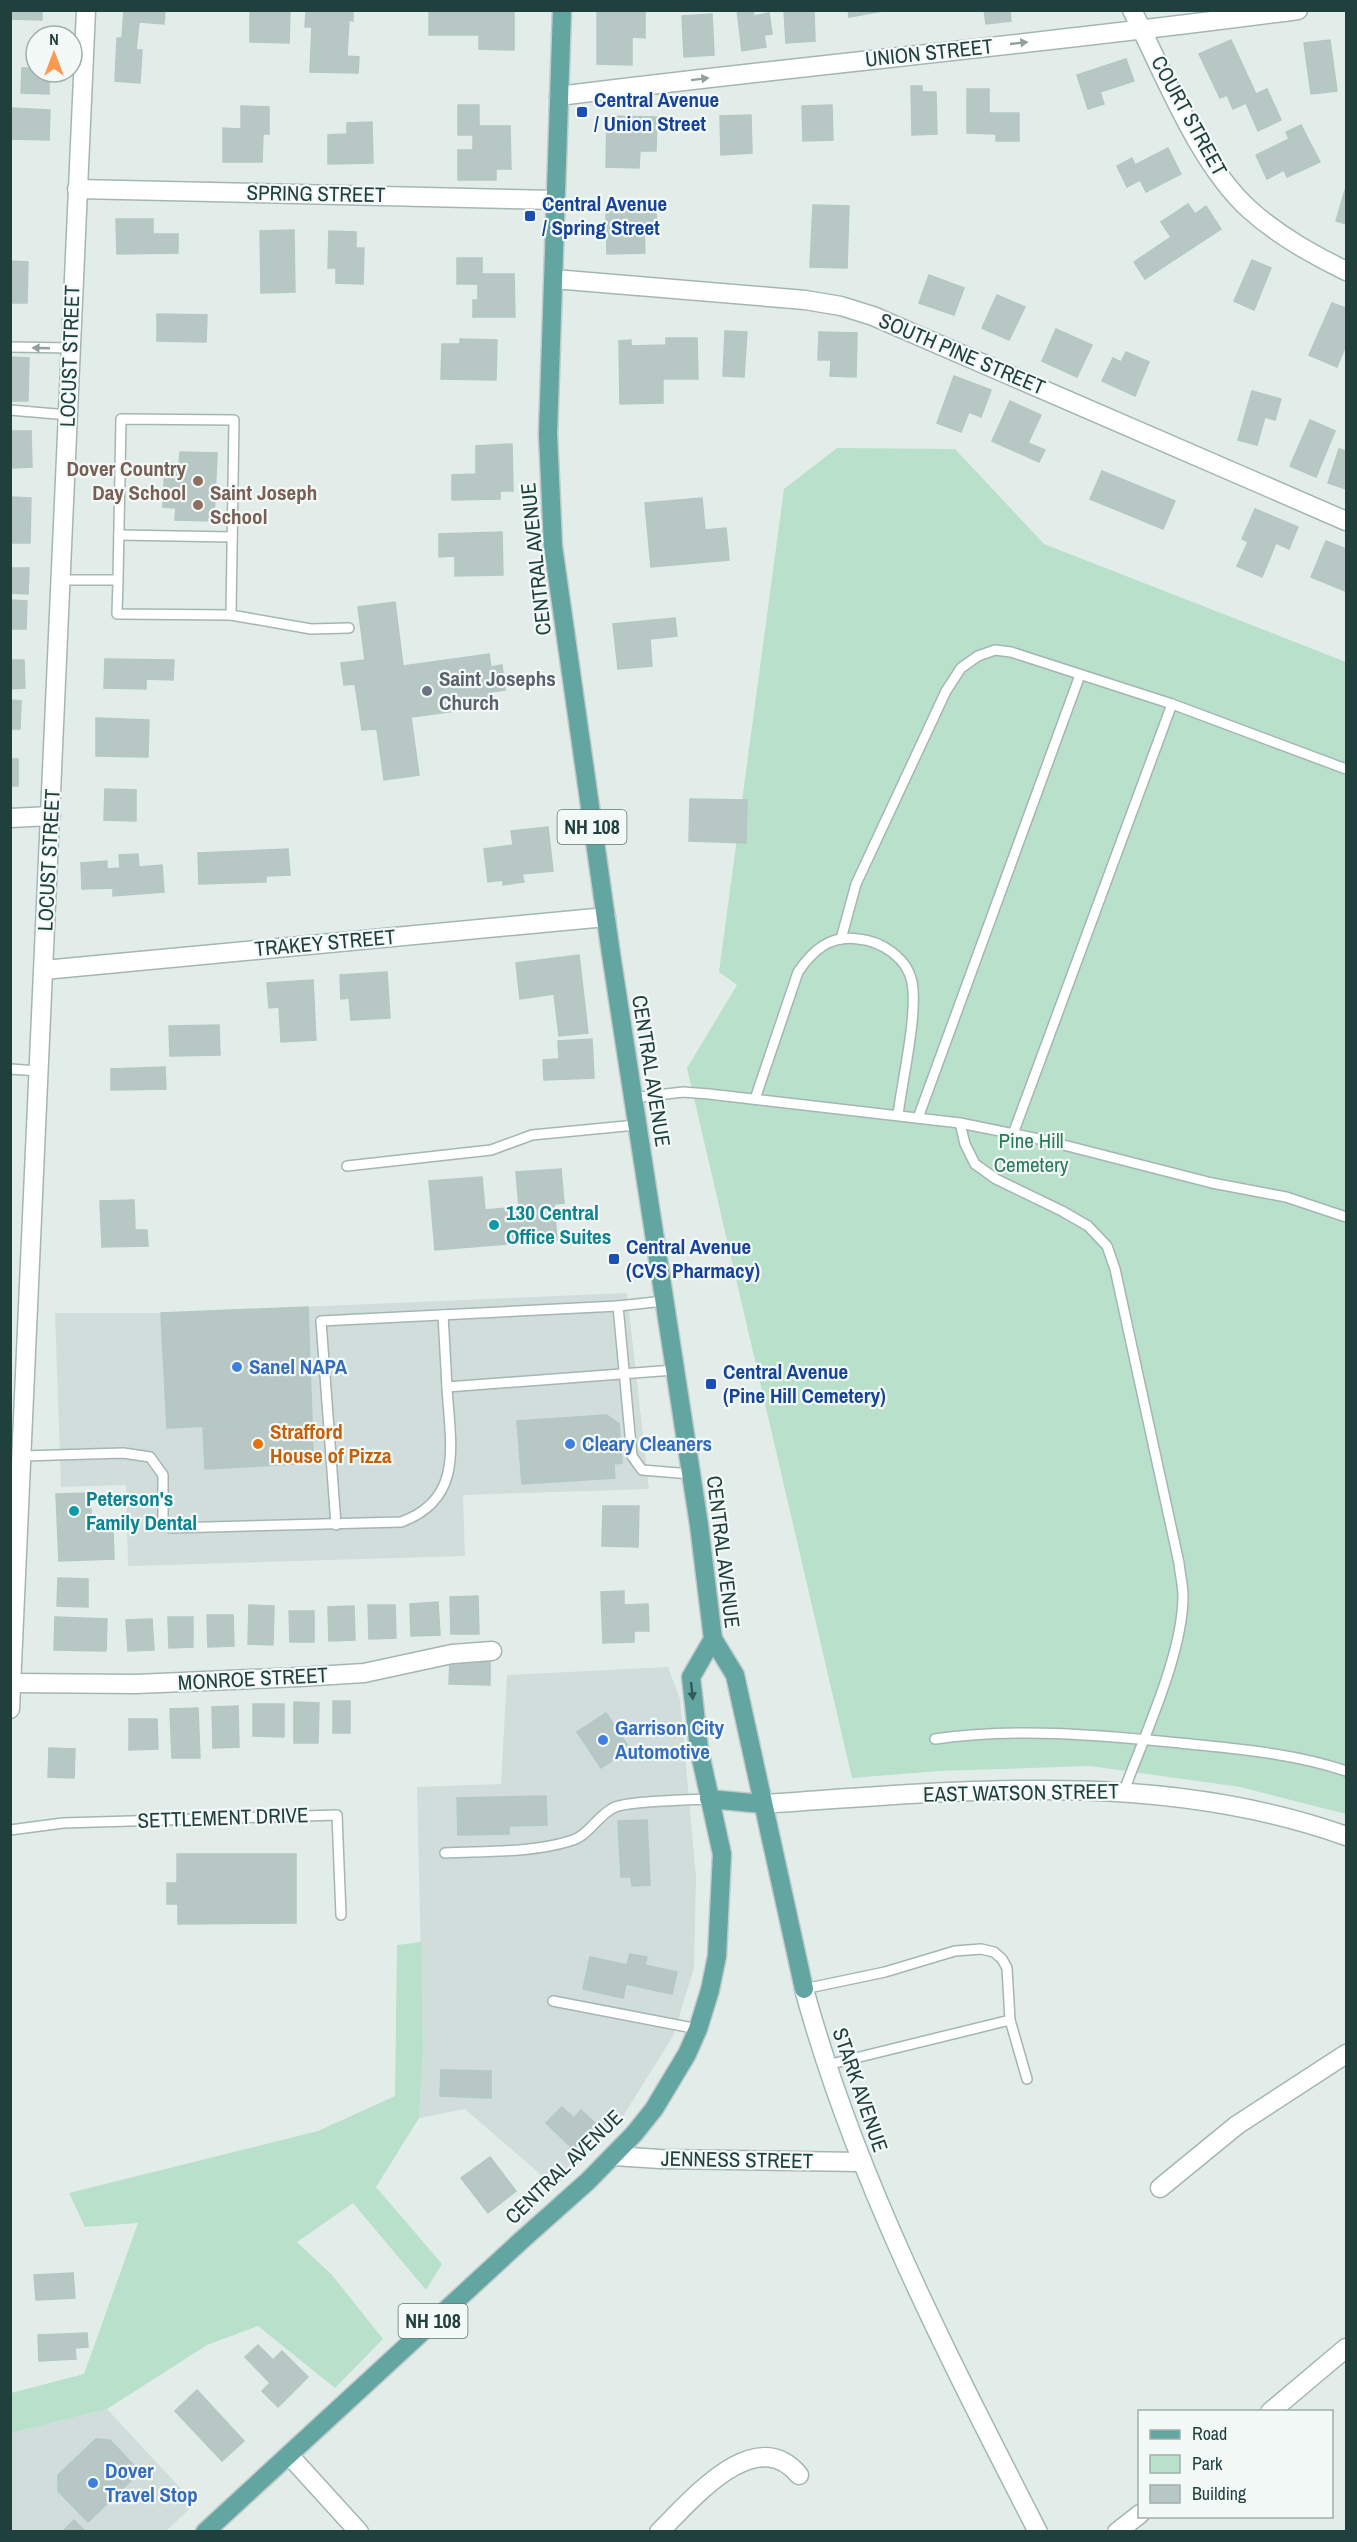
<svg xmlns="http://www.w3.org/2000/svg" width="1357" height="2542" viewBox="0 0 1357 2542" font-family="'Archivo Narrow',sans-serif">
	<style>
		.built { fill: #d0ddda }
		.green { fill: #b9e0cb }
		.building { fill: #b7c8c4; stroke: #b4c8c3; stroke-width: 1.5 }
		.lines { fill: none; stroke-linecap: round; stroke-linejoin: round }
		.service-casing { stroke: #a4b6b3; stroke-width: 12 }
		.minor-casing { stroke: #a4b6b3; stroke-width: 21 }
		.tertiary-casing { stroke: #a4b6b3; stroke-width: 21 }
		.secondary-casing { stroke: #9fbab5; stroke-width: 21 }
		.primary-casing { stroke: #c1cac9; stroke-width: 21 }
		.service { stroke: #fff; stroke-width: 9 }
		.minor { stroke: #fff; stroke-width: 18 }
		.tertiary { stroke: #fff; stroke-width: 18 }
		.secondary { stroke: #fff; stroke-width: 18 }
		.primary { stroke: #63a6a1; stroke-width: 18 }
		.oneway { fill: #90a09e }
		.oneway2 { fill: #315a56 }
		.transit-dot { fill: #1a4fb4; stroke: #f3f9f7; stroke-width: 2 }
		.education-dot { fill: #8d6e63; stroke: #f3f9f7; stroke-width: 2 }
		.worship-dot { fill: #6b7280; stroke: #f3f9f7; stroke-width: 2 }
		.culture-dot { fill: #0f9aa8; stroke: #f3f9f7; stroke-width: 2 }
		.shop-dot { fill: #3f7fe0; stroke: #f3f9f7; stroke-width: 2 }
		.food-dot { fill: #e8710a; stroke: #f3f9f7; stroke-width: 2 }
		.labels { text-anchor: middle; stroke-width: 4.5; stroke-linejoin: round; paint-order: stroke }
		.shield { fill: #f3f9f7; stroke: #5f7875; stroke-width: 1.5 }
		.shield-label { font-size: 20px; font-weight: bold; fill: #20403d }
		.street-label { font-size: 21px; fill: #20403d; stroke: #f3f9f7 }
		.transit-label { font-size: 21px; font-weight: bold; fill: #164399; stroke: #f3f9f7; text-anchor: start }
		.education-label { font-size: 21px; font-weight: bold; fill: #785e54; stroke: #f3f9f7; text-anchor: end }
		.worship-label { font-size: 21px; font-weight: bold; fill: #5b616d; stroke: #f3f9f7; text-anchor: start }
		.park-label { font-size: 21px; fill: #277a56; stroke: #f3f9f7 }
		.culture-label { font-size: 21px; font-weight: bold; fill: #0d838f; stroke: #f3f9f7; text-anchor: start }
		.shop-label { font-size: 21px; font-weight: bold; fill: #366cbe; stroke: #f3f9f7; text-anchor: start }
		.food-label { font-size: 21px; font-weight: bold; fill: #c56008; stroke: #f3f9f7; text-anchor: start }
	</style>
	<rect width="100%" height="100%" fill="#e2edea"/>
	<g class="built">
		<polygon points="627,1293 649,1489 463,1495 465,1556 128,1566 126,1485 61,1487 55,1313 161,1313"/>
		<polygon points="668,1667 680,1699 696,1877 694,1968 673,2036 620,2121 555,2187 465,2109 419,2118 423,2052 417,1787 501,1784 507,1675"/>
		<polygon points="107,2409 195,2504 166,2531 11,2531 10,2433"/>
	</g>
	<g class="green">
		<polygon points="837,448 955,449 1044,544 1346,662 1346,1814 1240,1787 1090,1766 939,1771 852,1778 687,1068 737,985 719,972 784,489"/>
		<polygon points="421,1942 423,2052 419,2118 376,2187 442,2264 426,2290 353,2203 297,2242 332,2275 383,2339 335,2388 258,2326 207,2345 107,2409 11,2433 11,2393 84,2374 138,2223 85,2227 69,2193 318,2131 395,2096 397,1945"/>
	</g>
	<g class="building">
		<polygon points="10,10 42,10 42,20 10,19"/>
		<polygon points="124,10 165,10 164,24 139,22 136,50 142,50 140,83 115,81 117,38 122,38"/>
		<polygon points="250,10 290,10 289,43 250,42"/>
		<polygon points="306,10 353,10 353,21 349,20 347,56 359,57 358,73 310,72 312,27 305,27"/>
		<polygon points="429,10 514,10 514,50 479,49 479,35 429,35"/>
		<polygon points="597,10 645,10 645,38 632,37 632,65 597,64"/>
		<polygon points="737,10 753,10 754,16 769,13 772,34 764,35 766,47 742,51"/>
		<polygon points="784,10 814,10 815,41 786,43"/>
		<polygon points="848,10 888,10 849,17"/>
		<polygon points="984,10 1010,10 1011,21 986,24"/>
		<polygon points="712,14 714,55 684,57 682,16"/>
		<polygon points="1231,40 1256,94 1267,89 1281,120 1258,131 1246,103 1233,109 1227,95 1220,98 1199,54"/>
		<polygon points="1330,40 1337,91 1311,94 1304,43"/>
		<polygon points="1126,59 1134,81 1100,92 1104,104 1088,109 1077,75"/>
		<polygon points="22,68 36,68 36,72 49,72 49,94 21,93"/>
		<polygon points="911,86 922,86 922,92 936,92 937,134 912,135"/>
		<polygon points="967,89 989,89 989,113 1019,113 1019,141 996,141 996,134 967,133"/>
		<polygon points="458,105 479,105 479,126 510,126 511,169 496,169 496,180 458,180 458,150 473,150 473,135 458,135"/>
		<polygon points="832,105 833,140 803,141 802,106"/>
		<polygon points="241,106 269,107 269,134 263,134 262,162 223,162 223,128 241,129"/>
		<polygon points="10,108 50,110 49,140 10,139"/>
		<polygon points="751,115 752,153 721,155 720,116"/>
		<polygon points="607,116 657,117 656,151 640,151 639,168 606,167"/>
		<polygon points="372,122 373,163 328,164 328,135 347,134 347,123"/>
		<polygon points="1301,125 1320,162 1287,177 1284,170 1267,179 1256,155 1289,139 1286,132"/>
		<polygon points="1168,148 1181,174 1146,192 1140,180 1127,187 1117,166 1132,158 1135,165"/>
		<polygon points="1346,187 1346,224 1336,221"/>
		<polygon points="1188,204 1195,214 1206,206 1221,229 1145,279 1134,262 1171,237 1161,222"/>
		<polygon points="813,205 849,206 847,268 810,267"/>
		<polygon points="656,210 657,229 644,229 645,253 607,254 606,212"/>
		<polygon points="116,219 153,219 153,234 178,234 178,253 117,254"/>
		<polygon points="294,230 295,292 261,293 260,231"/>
		<polygon points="329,231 356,232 356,248 364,248 363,284 336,283 336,268 328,268"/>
		<polygon points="457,258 482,258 482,274 514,274 515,317 473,317 473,300 478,300 478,284 457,284"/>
		<polygon points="1252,260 1271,268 1254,310 1234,301"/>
		<polygon points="10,261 28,262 27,303 10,303"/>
		<polygon points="929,275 964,288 954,315 919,303"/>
		<polygon points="997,295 1025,307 1009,340 982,328"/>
		<polygon points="1332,303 1346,308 1346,345 1337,367 1309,355"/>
		<polygon points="157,314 207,315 206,342 157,341"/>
		<polygon points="1056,329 1092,345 1077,377 1042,361"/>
		<polygon points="725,331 747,332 744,377 723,376"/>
		<polygon points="819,332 857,333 856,377 830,376 831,360 818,360"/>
		<polygon points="666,338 697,338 698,379 663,379 663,403 620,404 619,341 631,340 631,346 666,345"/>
		<polygon points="460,339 497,340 496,380 441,379 442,344 460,344"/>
		<polygon points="1126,352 1149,362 1135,396 1102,381 1113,358 1121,362"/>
		<polygon points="10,357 29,358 28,401 10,401"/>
		<polygon points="954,376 991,390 981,417 969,412 961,432 937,423"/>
		<polygon points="1252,391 1281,399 1275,420 1265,417 1257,445 1238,440"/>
		<polygon points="1010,401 1041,415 1028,443 1045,450 1039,462 992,441"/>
		<polygon points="1310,420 1335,431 1316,477 1290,466"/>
		<polygon points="10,431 31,431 32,467 13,468"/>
		<polygon points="512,444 513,491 500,491 500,499 452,500 452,475 476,474 476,446"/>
		<polygon points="1339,449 1346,451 1346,489 1328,483"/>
		<polygon points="180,452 217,453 214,521 175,520 176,508 163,507 165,463 179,464"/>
		<polygon points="1102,471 1175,501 1163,529 1090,499"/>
		<polygon points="10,497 31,498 30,543 10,543"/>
		<polygon points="702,498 705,530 726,528 729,560 651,567 645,503"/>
		<polygon points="1255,509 1298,527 1289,549 1276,543 1262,577 1237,566 1248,542 1242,539"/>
		<polygon points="502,532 503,575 455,576 455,556 439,557 439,534"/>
		<polygon points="1326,541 1346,549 1345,591 1311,577"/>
		<polygon points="10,568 29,568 28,594 10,593"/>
		<polygon points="10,600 27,601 26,629 10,629"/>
		<polygon points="395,602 403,666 489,654 491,667 502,665 505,690 491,692 493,706 411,717 419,775 384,780 377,729 362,730 355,684 344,685 341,663 365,660 358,607"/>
		<polygon points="675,618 677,636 650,639 652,666 618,669 613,624"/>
		<polygon points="105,659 174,660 173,680 146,679 146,689 104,688"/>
		<polygon points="10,660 24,660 25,688 10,689"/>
		<polygon points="10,700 21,701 20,729 10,729"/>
		<polygon points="96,718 149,720 148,757 96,756"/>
		<rect x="10" y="759" width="8" height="27"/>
		<polygon points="105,789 136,790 136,821 104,820"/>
		<polygon points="690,799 747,800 746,843 689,841"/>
		<polygon points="548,827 553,871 522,874 524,882 503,885 503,880 488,882 484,849 513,845 511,831"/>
		<polygon points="288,849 290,875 266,876 266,882 199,884 198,853"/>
		<polygon points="138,854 139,867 162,865 164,892 113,896 113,888 82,889 81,863 107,861 107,869 120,868 119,855"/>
		<polygon points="579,955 588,1033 559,1036 554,994 520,999 516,963"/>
		<polygon points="387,972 390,1018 351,1020 349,998 341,999 340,975"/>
		<polygon points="313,980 316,1040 281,1042 279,1007 269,1008 267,983"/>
		<polygon points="219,1025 220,1055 170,1056 169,1026"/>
		<polygon points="592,1039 594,1078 544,1080 543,1060 559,1059 558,1041"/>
		<polygon points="165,1067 166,1089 111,1090 111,1069"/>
		<polygon points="561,1169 564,1203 554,1204 557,1240 435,1250 429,1181 482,1177 485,1210 519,1207 516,1172"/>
		<polygon points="134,1200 135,1230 147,1230 148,1246 102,1247 100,1201"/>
		<polygon points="308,1307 312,1421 167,1428 161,1313"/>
		<polygon points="607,1415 619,1424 622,1463 614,1464 615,1478 522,1484 517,1421"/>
		<polygon points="312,1421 313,1463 205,1469 203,1426"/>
		<polygon points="90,1493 92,1530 113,1529 114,1559 59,1561 56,1494"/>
		<polygon points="603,1506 639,1506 638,1547 602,1546"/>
		<polygon points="58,1578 88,1579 88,1607 57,1606"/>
		<polygon points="624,1591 624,1605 648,1604 649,1631 634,1631 634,1642 603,1643 601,1592"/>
		<polygon points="478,1596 479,1634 451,1634 450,1597"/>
		<polygon points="438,1602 440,1635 411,1636 410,1604"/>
		<polygon points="249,1605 274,1606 273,1645 248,1644"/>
		<polygon points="368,1605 395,1605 396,1638 369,1639"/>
		<polygon points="354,1606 355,1640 329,1641 328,1607"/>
		<polygon points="289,1611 314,1611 314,1642 290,1642"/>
		<polygon points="207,1615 233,1615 234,1646 208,1647"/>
		<polygon points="55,1617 107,1619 106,1651 54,1650"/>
		<polygon points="168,1617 193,1617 193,1647 169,1648"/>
		<polygon points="152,1619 154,1650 128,1651 126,1620"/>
		<polygon points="450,1658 490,1659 490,1685 449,1684"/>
		<rect x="333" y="1701" width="17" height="32"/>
		<polygon points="294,1702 319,1703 318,1743 294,1743"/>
		<polygon points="253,1704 284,1704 284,1737 253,1736"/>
		<polygon points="238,1706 239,1747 213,1748 212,1707"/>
		<polygon points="198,1708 200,1758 172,1758 170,1709"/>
		<polygon points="606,1713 630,1749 601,1768 577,1732"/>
		<polygon points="129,1719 157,1719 158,1749 129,1750"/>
		<polygon points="49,1748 75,1749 74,1778 48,1777"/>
		<polygon points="546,1796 547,1825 509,1826 509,1834 458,1835 457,1798"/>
		<polygon points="647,1820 650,1885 632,1886 631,1877 621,1877 618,1821"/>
		<polygon points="177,1854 296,1854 296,1923 178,1924 178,1904 167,1904 167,1883 177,1883"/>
		<polygon points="630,1954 647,1957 645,1965 677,1972 672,1994 626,1984 623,1998 583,1989 590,1957 627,1965"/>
		<polygon points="441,2070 491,2071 491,2098 440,2096"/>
		<polygon points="562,2107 574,2118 581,2110 597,2125 573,2149 546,2123"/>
		<polygon points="490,2157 516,2191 488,2213 461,2178"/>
		<polygon points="73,2273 75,2298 36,2300 34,2275"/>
		<polygon points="87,2333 88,2347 75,2348 76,2359 39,2361 38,2335"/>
		<polygon points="258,2345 273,2360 282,2351 308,2377 278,2407 262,2391 270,2383 245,2357"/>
		<polygon points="197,2390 244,2441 222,2461 175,2411"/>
		<polygon points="96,2439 110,2440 140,2472 88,2522 58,2491 58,2475"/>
		<polygon points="74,2520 86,2532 62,2532"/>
	</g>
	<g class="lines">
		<defs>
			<g id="service">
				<polyline points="10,347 71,348"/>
				<polyline points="10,410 68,415"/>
				<polyline points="119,535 232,537"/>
				<polyline points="61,580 118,580 121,419 234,420 231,615 117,614 118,580"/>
				<polyline points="231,615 311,629 349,628"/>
				<polyline points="841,939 856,884 946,691 961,668 978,656 995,650 1011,652 1172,704 1346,769"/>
				<polyline points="10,1069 39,1071"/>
				<polyline points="632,1098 683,1092 709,1094 960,1123 1044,1140 1212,1183 1286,1197 1346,1217"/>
				<path d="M755,1099L798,972C813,950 830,935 858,939C882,941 907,958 912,982C918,1014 902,1081 898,1115"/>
				<polyline points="918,1118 1080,675"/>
				<path d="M960,1123L965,1144L975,1164L996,1179L1062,1211L1088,1226L1107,1246L1115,1269L1179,1563C1180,1574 1183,1585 1183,1596C1183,1654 1144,1736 1124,1791"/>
				<polyline points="1013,1134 1172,704"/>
				<polyline points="347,1166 491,1150 532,1135 636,1125"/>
				<polyline points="664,1301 618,1306 632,1456 642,1470 691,1474"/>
				<polyline points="443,1315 447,1387"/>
				<path d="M22,1456L123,1453L150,1457L163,1475V1519L171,1528L401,1522C465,1499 450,1443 447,1387L674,1370"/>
				<polyline points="336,1525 321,1321 618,1306"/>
				<path d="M935,1739C1017,1727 1098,1735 1180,1743C1237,1749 1293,1753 1346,1771"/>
				<polyline points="10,1830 63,1823 337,1815 341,1915"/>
				<path d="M445,1853C486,1851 531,1853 570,1841C589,1836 596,1817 613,1808C625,1801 691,1800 709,1799"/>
				<polyline points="804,1989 885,1972 955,1951 981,1949 994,1952 1002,1959 1007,1968 1010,2020"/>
				<polyline points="553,2001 698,2029"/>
				<polyline points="827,2065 1010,2020 1027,2079"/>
			</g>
			<g id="minor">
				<path d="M559,96C805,65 1052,43 1298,10"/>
				<polyline points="77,189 556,200"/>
				<polyline points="554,279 805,300 841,306 873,316 1346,521"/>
				<polyline points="10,818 51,816"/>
				<polyline points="44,970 606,917"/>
				<polyline points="12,1683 136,1684 300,1677 364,1673 452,1654 492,1651"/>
				<path d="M763,1804C958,1791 1158,1769 1346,1836"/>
				<polyline points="614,2156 660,2159 860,2162"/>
				<polyline points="1160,2188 1237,2125 1346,2054"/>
				<polyline points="1270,2412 1346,2348"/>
				<polyline points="289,2455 359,2532"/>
				<path d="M659,2532C691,2501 755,2422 799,2475"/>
				<polyline points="1117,2532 1140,2514"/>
			</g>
			<g id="tertiary">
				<path d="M1132,10C1164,73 1198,163 1250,210C1279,236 1312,254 1346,271"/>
				<polyline points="10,1709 86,10"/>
			</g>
			<path id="secondary" d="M804,1989C856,2180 948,2356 1038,2532"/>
			<g id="primary">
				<polyline points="713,1639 735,1675 804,1989"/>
				<polyline points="709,1799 763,1804"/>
				<polyline points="205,2532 523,2239 588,2181 634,2134 654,2109 687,2054 698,2029 710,1990 717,1956 722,1854 699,1749 691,1677 713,1639 699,1525 611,954 553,546 548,434 562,10"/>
			</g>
		</defs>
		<use href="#service" class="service-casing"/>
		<use href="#minor" class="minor-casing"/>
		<use href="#tertiary" class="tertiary-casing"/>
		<use href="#secondary" class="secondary-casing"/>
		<use href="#primary" class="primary-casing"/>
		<use href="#service" class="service"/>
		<use href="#minor" class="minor"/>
		<use href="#tertiary" class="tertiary"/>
		<use href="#secondary" class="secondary"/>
		<use href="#primary" class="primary"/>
	</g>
	<defs><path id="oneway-solid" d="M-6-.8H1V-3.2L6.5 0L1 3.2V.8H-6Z" transform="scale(1.5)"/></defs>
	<g class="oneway">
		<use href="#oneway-solid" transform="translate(1019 43) rotate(-6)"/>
		<use href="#oneway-solid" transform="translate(700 79) rotate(-7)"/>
		<use href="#oneway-solid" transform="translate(41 348) rotate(-178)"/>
	</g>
	<use class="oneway2" href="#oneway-solid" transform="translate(692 1691) rotate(84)"/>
	<g class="transit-dot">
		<rect x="576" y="106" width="12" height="12" rx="3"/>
		<rect x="524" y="210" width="12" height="12" rx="3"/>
		<rect x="608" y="1253" width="12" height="12" rx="3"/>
		<rect x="705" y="1378" width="12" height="12" rx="3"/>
	</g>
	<g class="education-dot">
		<circle cx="198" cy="481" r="6"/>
		<circle cx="198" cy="505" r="6"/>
	</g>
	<circle class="worship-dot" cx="427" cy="691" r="6"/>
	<g class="culture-dot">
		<circle cx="494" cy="1225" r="6"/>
		<circle cx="74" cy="1511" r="6"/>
	</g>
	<g class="shop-dot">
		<circle cx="237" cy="1367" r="6"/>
		<circle cx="570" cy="1444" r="6"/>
		<circle cx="603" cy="1740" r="6"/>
		<circle cx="93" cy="2483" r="6"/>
	</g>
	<circle class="food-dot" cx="258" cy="1444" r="6"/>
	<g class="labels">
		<g class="shield">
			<rect x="557.5" y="810" width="69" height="34" rx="4.5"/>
			<rect x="398.5" y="2304" width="69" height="34" rx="4.5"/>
		</g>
		<g class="shield-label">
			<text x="592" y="834">NH 108</text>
			<text x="433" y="2328">NH 108</text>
		</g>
		<g class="street-label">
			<text transform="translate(929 53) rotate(-6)" y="7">UNION STREET</text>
			<text transform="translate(1189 116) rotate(61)" y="7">COURT STREET</text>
			<text transform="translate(316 194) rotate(1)" y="7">SPRING STREET</text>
			<text transform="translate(962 354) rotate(23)" y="7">SOUTH PINE STREET</text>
			<text transform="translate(70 356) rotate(-88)" y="7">LOCUST STREET</text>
			<text transform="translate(536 559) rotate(-96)" y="7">CENTRAL AVENUE</text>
			<text transform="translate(49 860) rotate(-87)" y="7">LOCUST STREET</text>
			<text transform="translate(325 943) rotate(-5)" y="7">TRAKEY STREET</text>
			<text transform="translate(651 1071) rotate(81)" y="7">CENTRAL AVENUE</text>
			<text transform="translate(723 1552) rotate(83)" y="7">CENTRAL AVENUE</text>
			<text transform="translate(253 1679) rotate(-3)" y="7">MONROE STREET</text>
			<text transform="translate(1021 1793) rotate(-1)" y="7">EAST WATSON STREET</text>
			<text transform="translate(223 1818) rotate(-2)" y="7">SETTLEMENT DRIVE</text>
			<text transform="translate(860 2090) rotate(71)" y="7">STARK AVENUE</text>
			<text transform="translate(737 2160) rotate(1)" y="7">JENNESS STREET</text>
			<text transform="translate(564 2167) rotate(-44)" y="7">CENTRAL AVENUE</text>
		</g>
		<g class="transit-label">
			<text x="594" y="107">Central Avenue<tspan x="594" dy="24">/ Union Street</tspan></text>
			<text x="542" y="211">Central Avenue<tspan x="542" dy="24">/ Spring Street</tspan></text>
			<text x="626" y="1254">Central Avenue<tspan x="626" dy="24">(CVS Pharmacy)</tspan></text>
			<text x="723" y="1379">Central Avenue<tspan x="723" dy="24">(Pine Hill Cemetery)</tspan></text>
		</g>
		<g class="education-label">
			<text x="186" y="476">Dover Country<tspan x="186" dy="24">Day School</tspan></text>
			<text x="210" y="500" text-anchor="start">Saint Joseph<tspan x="210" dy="24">School</tspan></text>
		</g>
		<g class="worship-label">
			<text x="439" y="686">Saint Josephs<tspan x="439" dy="24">Church</tspan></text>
		</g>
		<g class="park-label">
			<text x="1031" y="1148">Pine Hill<tspan x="1031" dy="24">Cemetery</tspan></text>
		</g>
		<g class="culture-label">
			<text x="506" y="1220">130 Central<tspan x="506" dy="24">Office Suites</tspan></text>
			<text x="86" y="1506">Peterson's<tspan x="86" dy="24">Family Dental</tspan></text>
		</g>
		<g class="shop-label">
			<text x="249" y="1374">Sanel NAPA</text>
			<text x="582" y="1451">Cleary Cleaners</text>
			<text x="615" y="1735">Garrison City<tspan x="615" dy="24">Automotive</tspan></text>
			<text x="105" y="2478">Dover<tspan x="105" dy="24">Travel Stop</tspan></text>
		</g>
		<g class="food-label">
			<text x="270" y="1439">Strafford<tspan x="270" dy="24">House of Pizza</tspan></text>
		</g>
	</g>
	<rect width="1357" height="2542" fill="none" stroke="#20403d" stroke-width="24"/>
	<rect x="1138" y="2410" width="195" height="108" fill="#f3f9f7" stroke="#9fafad" stroke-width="1.5"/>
	<rect x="1150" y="2430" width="30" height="9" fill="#63a6a1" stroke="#9fafad" stroke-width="1.5"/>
	<text x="1192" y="2440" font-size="18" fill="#20403d">Road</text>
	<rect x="1150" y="2455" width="30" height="18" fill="#b9e0cb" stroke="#9fafad" stroke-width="1.5"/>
	<text x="1192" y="2470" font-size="18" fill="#20403d">Park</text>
	<rect x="1150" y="2485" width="30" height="18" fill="#b7c8c4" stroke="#9fafad" stroke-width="1.5"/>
	<text x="1192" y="2500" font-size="18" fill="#20403d">Building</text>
	<g transform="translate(54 54)"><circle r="28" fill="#f3f9f7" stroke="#9fafad" stroke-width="1.5"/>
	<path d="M0-4.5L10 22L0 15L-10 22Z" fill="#fd9a51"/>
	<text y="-9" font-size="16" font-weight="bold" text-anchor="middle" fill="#20403d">N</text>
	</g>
</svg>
